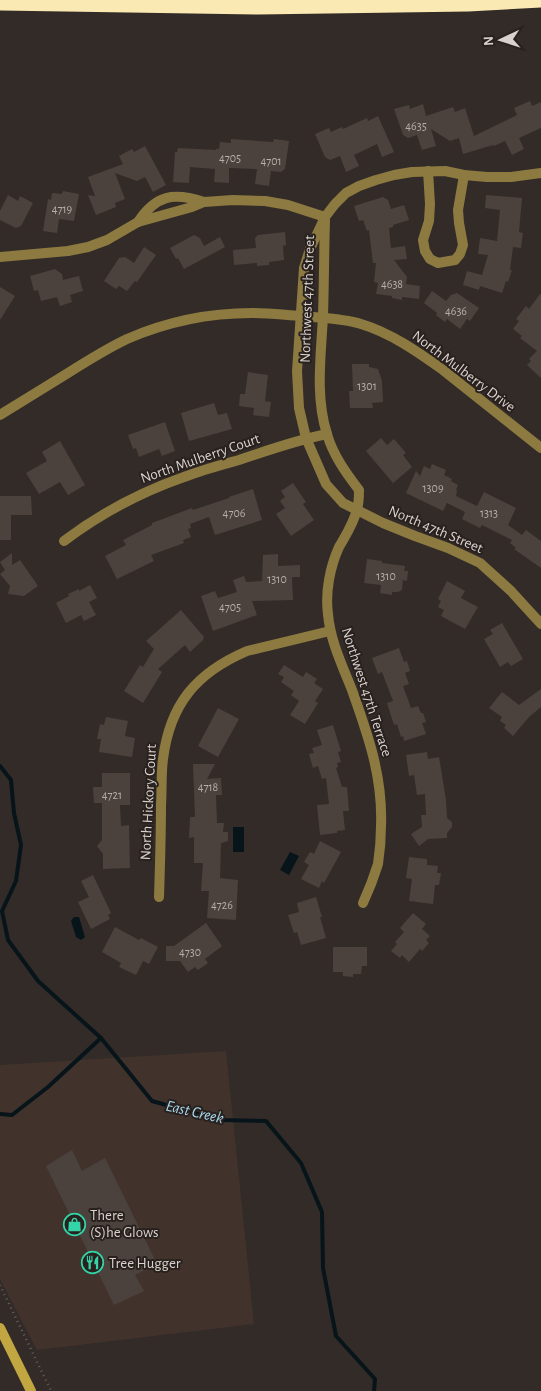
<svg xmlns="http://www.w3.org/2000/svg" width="541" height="1391" viewBox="0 0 541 1391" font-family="'Alegreya Sans',sans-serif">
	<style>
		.built { fill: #41332c }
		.water { fill: #07151b }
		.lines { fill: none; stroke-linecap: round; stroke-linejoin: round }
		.stream { stroke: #07151b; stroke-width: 4 }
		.building { fill: #4b423e }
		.path { stroke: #665e5b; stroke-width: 2.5; stroke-dasharray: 1 4; stroke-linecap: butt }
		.street { stroke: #8c7a40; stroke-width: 10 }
		.secondary { stroke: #c2a642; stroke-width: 10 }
		.highway { stroke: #fae9b3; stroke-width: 15 }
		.labels { text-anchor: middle; stroke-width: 4; stroke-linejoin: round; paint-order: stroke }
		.number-label { font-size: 12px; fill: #b5aeab }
		.street-label { font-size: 15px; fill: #d8d2cf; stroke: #29211d }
		.poi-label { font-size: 15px; fill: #d8d2cf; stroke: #29211d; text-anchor: start }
		.water-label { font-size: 16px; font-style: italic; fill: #a8d9f0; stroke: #29211d }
	</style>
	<rect width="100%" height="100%" fill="#332b27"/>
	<polygon class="built" points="226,1051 254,1324 37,1350 0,1279 0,1065"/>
	<g class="water">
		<rect x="233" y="827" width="11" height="25"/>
		<polygon points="290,852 299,856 289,875 280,870"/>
		<polygon points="74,917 79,917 85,937 81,940 76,937 71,921"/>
	</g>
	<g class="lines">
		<g class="stream">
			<polyline points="0,766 11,780 14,813 21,845 16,881 2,911 8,940 38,981 101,1038"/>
			<polyline points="0,1114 12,1115 48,1087 101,1038 152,1101 220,1120 266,1121 301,1163 322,1212 323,1268 336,1336 375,1379 374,1391"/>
		</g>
	</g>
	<g class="building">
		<polygon points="530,101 532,106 541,102 541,128 519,138 524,149 512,155 505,141 494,146 493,145 463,154 459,138 450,141 431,129 436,146 422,150 417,135 408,138 403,135 394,109 409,105 410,109 423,104 426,116 453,107 455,112 465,108 474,136 517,115 514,108"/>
		<polygon points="378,116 394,152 382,157 377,144 354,155 359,166 346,172 340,156 330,160 325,157 315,134 329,128 331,132 342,127 343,129 367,118 368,121"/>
		<polygon points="231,139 273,142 274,139 289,141 285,169 281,172 271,171 269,186 255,184 257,169 229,168 229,183 214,182 215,169 190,167 189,183 173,182 175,152 177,152 178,148 216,150 216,149 219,149 220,142 231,143"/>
		<polygon points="145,146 166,185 153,192 145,177 137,181 115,173 125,199 115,203 116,207 96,215 88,195 95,196 88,177 123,164 119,156 132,149 134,152"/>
		<polygon points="63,191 79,194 74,221 59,219 57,233 43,231 48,199 51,200 52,193 62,194"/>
		<polygon points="8,195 18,201 20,196 33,203 21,226 16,228 0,220 0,211"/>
		<polygon points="486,195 522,198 519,232 523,233 521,248 513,247 510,270 512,270 508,282 506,281 502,293 480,286 479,290 463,285 467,271 482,275 488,255 478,254 480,238 497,241 500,210 485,208"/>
		<polygon points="383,197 388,200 391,209 404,205 409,220 393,225 393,227 389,228 391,248 405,246 407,259 394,260 407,277 406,284 420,286 419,299 402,297 402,300 392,298 392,296 376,294 378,283 374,282 376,263 373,263 369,230 367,231 363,220 359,221 354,206"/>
		<polygon points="285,232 286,245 283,246 284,260 269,262 269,265 257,266 257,263 234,265 233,250 256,248 255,238 258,235"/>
		<polygon points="194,235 200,238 204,246 220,237 225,247 184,269 178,258 176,259 170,248"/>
		<polygon points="144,247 156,255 137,282 135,281 127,291 119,286 116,289 104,281 119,258 125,257 134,263"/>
		<polygon points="55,269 62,274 63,280 79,276 83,291 70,295 72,302 60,306 57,297 41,301 38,290 34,291 30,276"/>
		<polygon points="0,287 15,296 0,320"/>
		<polygon points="432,291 446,301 451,295 457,293 479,308 470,321 467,319 460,329 447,319 445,322 436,315 437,313 424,303"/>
		<polygon points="541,293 541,378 527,365 531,361 529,359 537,351 520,338 522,336 513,329 519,321 516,319 526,306 529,309"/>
		<polygon points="352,364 369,364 369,367 378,369 382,381 383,402 372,403 373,408 350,408 349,391 353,391"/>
		<polygon points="248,372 268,375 265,401 271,402 269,417 253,415 254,408 239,406 240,394 245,394"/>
		<polygon points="214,403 218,415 227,413 232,429 189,441 181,413"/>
		<polygon points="165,422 175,451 162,456 159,449 139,457 136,448 133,449 128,435"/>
		<polygon points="381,438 387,445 394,439 406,453 403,455 412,467 393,483 366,451"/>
		<polygon points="60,441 85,485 68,495 60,482 39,494 26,473 47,461 42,452"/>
		<polygon points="432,464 446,470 444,475 452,479 451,481 458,485 456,490 457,491 456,496 477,506 484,492 516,508 508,525 522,535 526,530 541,541 541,568 514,549 516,548 510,543 512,540 482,525 480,528 462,519 465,512 447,503 443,511 406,493 416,471 420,476 424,466 430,469"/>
		<polygon points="293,483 306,502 303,504 314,520 291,536 276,514 285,508 280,501 285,497 281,491"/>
		<polygon points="253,489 262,520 215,535 209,517 190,524 191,528 188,529 191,537 183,540 184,543 151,555 154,561 117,579 105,556 126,545 123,540 152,525 152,523 192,508 193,510 229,498 229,497"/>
		<polygon points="0,496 31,496 32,515 11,515 11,540 0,540"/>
		<polygon points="12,553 12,565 20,560 38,586 24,596 8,594 10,586 0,574 5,570 0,562"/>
		<polygon points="278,554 278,566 300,565 300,577 292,577 293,600 252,601 257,615 213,631 201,596 215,591 218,598 237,592 233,580 244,576 246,582 262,581 263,555"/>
		<polygon points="367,559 382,561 382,563 405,566 404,571 408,571 407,581 403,580 402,590 398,592 392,592 392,595 380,593 381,585 364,583"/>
		<polygon points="447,581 465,591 461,598 478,607 465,629 441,616 444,610 438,607 441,601 438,599"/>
		<polygon points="90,585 97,598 89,602 96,615 84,621 81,615 66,623 56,603 69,596 68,594 79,589 79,591"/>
		<polygon points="181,610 204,637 203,640 190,652 185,645 158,669 162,672 143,703 124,691 140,665 143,667 154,649 146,641"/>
		<polygon points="502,623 523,659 511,666 508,662 500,667 484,639 493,634 490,630"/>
		<polygon points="399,648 404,662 407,661 410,671 405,673 409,684 403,686 411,708 418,706 421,713 423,713 426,722 422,723 426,734 404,741 403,736 401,737 397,724 394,725 387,703 393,701 382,672 378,674 372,658"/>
		<polygon points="284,665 303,677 306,672 317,679 314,683 323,689 315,701 318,703 305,724 290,715 299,701 291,695 294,691 281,682 284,677 278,674"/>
		<polygon points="541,689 541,707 529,717 513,736 504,728 506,725 500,721 502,717 489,708 502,692 519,705"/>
		<polygon points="218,708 239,719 218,757 198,746"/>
		<polygon points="106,717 128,721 125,736 135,738 132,757 99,752 101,739 97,739 100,724 104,725"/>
		<polygon points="333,725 341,751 338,752 341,762 337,763 338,767 336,768 342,787 347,787 349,811 343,811 345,830 337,831 337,833 320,835 317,805 329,804 326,778 322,779 318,766 313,768 309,754 314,753 312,748 322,745 317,730"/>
		<polygon points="427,752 428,759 439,757 446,800 447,818 452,822 452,827 447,833 447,838 428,839 419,846 411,834 422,827 421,815 426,815 425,794 417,795 414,775 409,776 406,755"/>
		<polygon points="193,764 215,764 207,779 221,778 222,795 216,795 217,823 224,823 223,832 228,832 228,841 221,843 220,878 238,880 236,920 207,918 209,891 201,891 203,863 194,863 194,837 189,838 190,817 195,817"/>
		<polygon points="102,773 130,773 130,805 120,805 121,826 129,825 130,868 103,869 103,854 97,846 102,840 102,803 94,803 93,787 102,787"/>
		<polygon points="320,841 341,852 324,883 322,881 319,888 301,879 309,865 304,862 310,852 314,854"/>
		<polygon points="409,857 427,859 427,865 438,866 437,873 441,873 439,885 435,885 433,904 409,901 412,879 406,878"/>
		<polygon points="93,875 111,913 108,915 110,919 91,929 78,902 89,897 81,881"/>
		<polygon points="316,897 322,917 320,917 326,938 301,945 297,932 294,933 288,915 299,912 297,903"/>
		<polygon points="413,913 426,924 422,929 430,936 426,940 429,943 422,951 420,949 409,962 402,955 400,958 391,951 397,944 395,942 404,932 400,928"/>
		<polygon points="206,923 222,946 205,959 208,963 198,970 195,967 188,972 180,961 166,961 166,946 174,946"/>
		<polygon points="115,927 139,940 141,938 158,947 149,964 143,961 136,975 119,967 121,963 102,952"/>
		<polygon points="333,947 367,947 367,966 362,966 361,974 353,974 353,977 343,976 343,972 333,972"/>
		<polygon points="72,1150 82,1171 105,1158 157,1264 135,1275 144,1291 114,1305 46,1166"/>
	</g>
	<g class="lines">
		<polyline class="path" points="0,1285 51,1391"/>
		<g class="street">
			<polyline points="428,171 430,204 429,221 423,240 425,251 430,259 438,263 455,260 460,254 463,245 459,223 458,210 464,175"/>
			<polyline points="541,173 511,177 487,177 464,175 445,171 412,172 394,175 376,180 359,186 346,193 335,204 325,217 310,249 304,268 297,371 299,408 306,438 326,484 343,503 383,523 415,536 448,548 480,563 511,591 541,624"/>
			<path d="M325,221C324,253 324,285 323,316C321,356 315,396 327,434C333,455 346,473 359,490C359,497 359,503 357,509C354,523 346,535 339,547C330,567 325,592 328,614C330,640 342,665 352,690C368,735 383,777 381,826C381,838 380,851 378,864C374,877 369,890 363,903"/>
			<path d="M138,222C156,195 173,192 204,202"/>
			<polyline points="0,257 68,251 88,247 107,240 138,222 192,207 204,202 233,200 265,201 288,205 325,217"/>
			<path d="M0,415C23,401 45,387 68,373C87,361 106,349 127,339C166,322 209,313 252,313C268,313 285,315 301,316C321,318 342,318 361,324C391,333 418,352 443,370L541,448"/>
			<path d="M64,541C101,513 141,492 184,477C202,470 221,465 239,460C268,450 297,440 327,434"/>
			<path d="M159,897C160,866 161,836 161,805C162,790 161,774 163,759C170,704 196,673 247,651L330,631"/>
		</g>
		<polyline class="secondary" points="0,1328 31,1391"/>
		<polyline class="highway" points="0,3 258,7 468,4 541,0"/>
	</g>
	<defs>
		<symbol id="shop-ring" viewBox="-11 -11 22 22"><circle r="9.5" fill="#29211d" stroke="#32d4a8" stroke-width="1.5"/><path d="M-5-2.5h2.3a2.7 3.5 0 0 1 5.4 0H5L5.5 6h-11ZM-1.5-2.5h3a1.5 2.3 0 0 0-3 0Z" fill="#32d4a8"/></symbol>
		<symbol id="restaurant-ring" viewBox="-11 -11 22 22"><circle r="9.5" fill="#29211d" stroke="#32d4a8" stroke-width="1.5"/><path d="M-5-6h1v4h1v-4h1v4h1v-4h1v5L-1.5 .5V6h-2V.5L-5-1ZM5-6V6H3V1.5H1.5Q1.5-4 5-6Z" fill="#32d4a8"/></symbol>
	</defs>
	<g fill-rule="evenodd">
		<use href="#shop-ring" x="62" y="1212" width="25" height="25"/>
		<use href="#restaurant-ring" x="80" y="1250" width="25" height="25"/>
	</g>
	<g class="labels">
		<g class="number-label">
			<text x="416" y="130">4635</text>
			<text x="230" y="162">4705</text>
			<text x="271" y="165">4701</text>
			<text x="62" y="213">4719</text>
			<text x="392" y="288">4638</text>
			<text x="456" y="315">4636</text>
			<text x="367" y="390">1301</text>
			<text x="433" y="492">1309</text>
			<text x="234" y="517">4706</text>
			<text x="489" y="517">1313</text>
			<text x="386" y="580">1310</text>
			<text x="277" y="583">1310</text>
			<text x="230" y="611">4705</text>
			<text x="208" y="791">4718</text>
			<text x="112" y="799">4721</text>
			<text x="222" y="909">4726</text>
			<text x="190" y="956">4730</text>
		</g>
		<g class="street-label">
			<text transform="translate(307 299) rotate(-88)" y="5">Northwest 47th Street</text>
			<text transform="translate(464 371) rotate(37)" y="5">North Mulberry Drive</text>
			<text transform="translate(200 458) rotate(-19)" y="5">North Mulberry Court</text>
			<text transform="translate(436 529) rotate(23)" y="5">North 47th Street</text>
			<text transform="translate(367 692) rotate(72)" y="5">Northwest 47th Terrace</text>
			<text transform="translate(148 802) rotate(-87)" y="5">North Hickory Court</text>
		</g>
		<g class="poi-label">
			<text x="90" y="1220">There<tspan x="90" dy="17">(S)he Glows</tspan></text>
			<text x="109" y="1268">Tree Hugger</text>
		</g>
		<g class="water-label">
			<text transform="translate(195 1111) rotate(13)" y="6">East Creek</text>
		</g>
	</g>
	<g transform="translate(501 40) rotate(266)" stroke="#29211d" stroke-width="4" paint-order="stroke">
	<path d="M0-4L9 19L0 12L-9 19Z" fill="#d8d2cf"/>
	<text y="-8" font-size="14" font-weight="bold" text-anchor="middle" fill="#d8d2cf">N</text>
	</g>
</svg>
